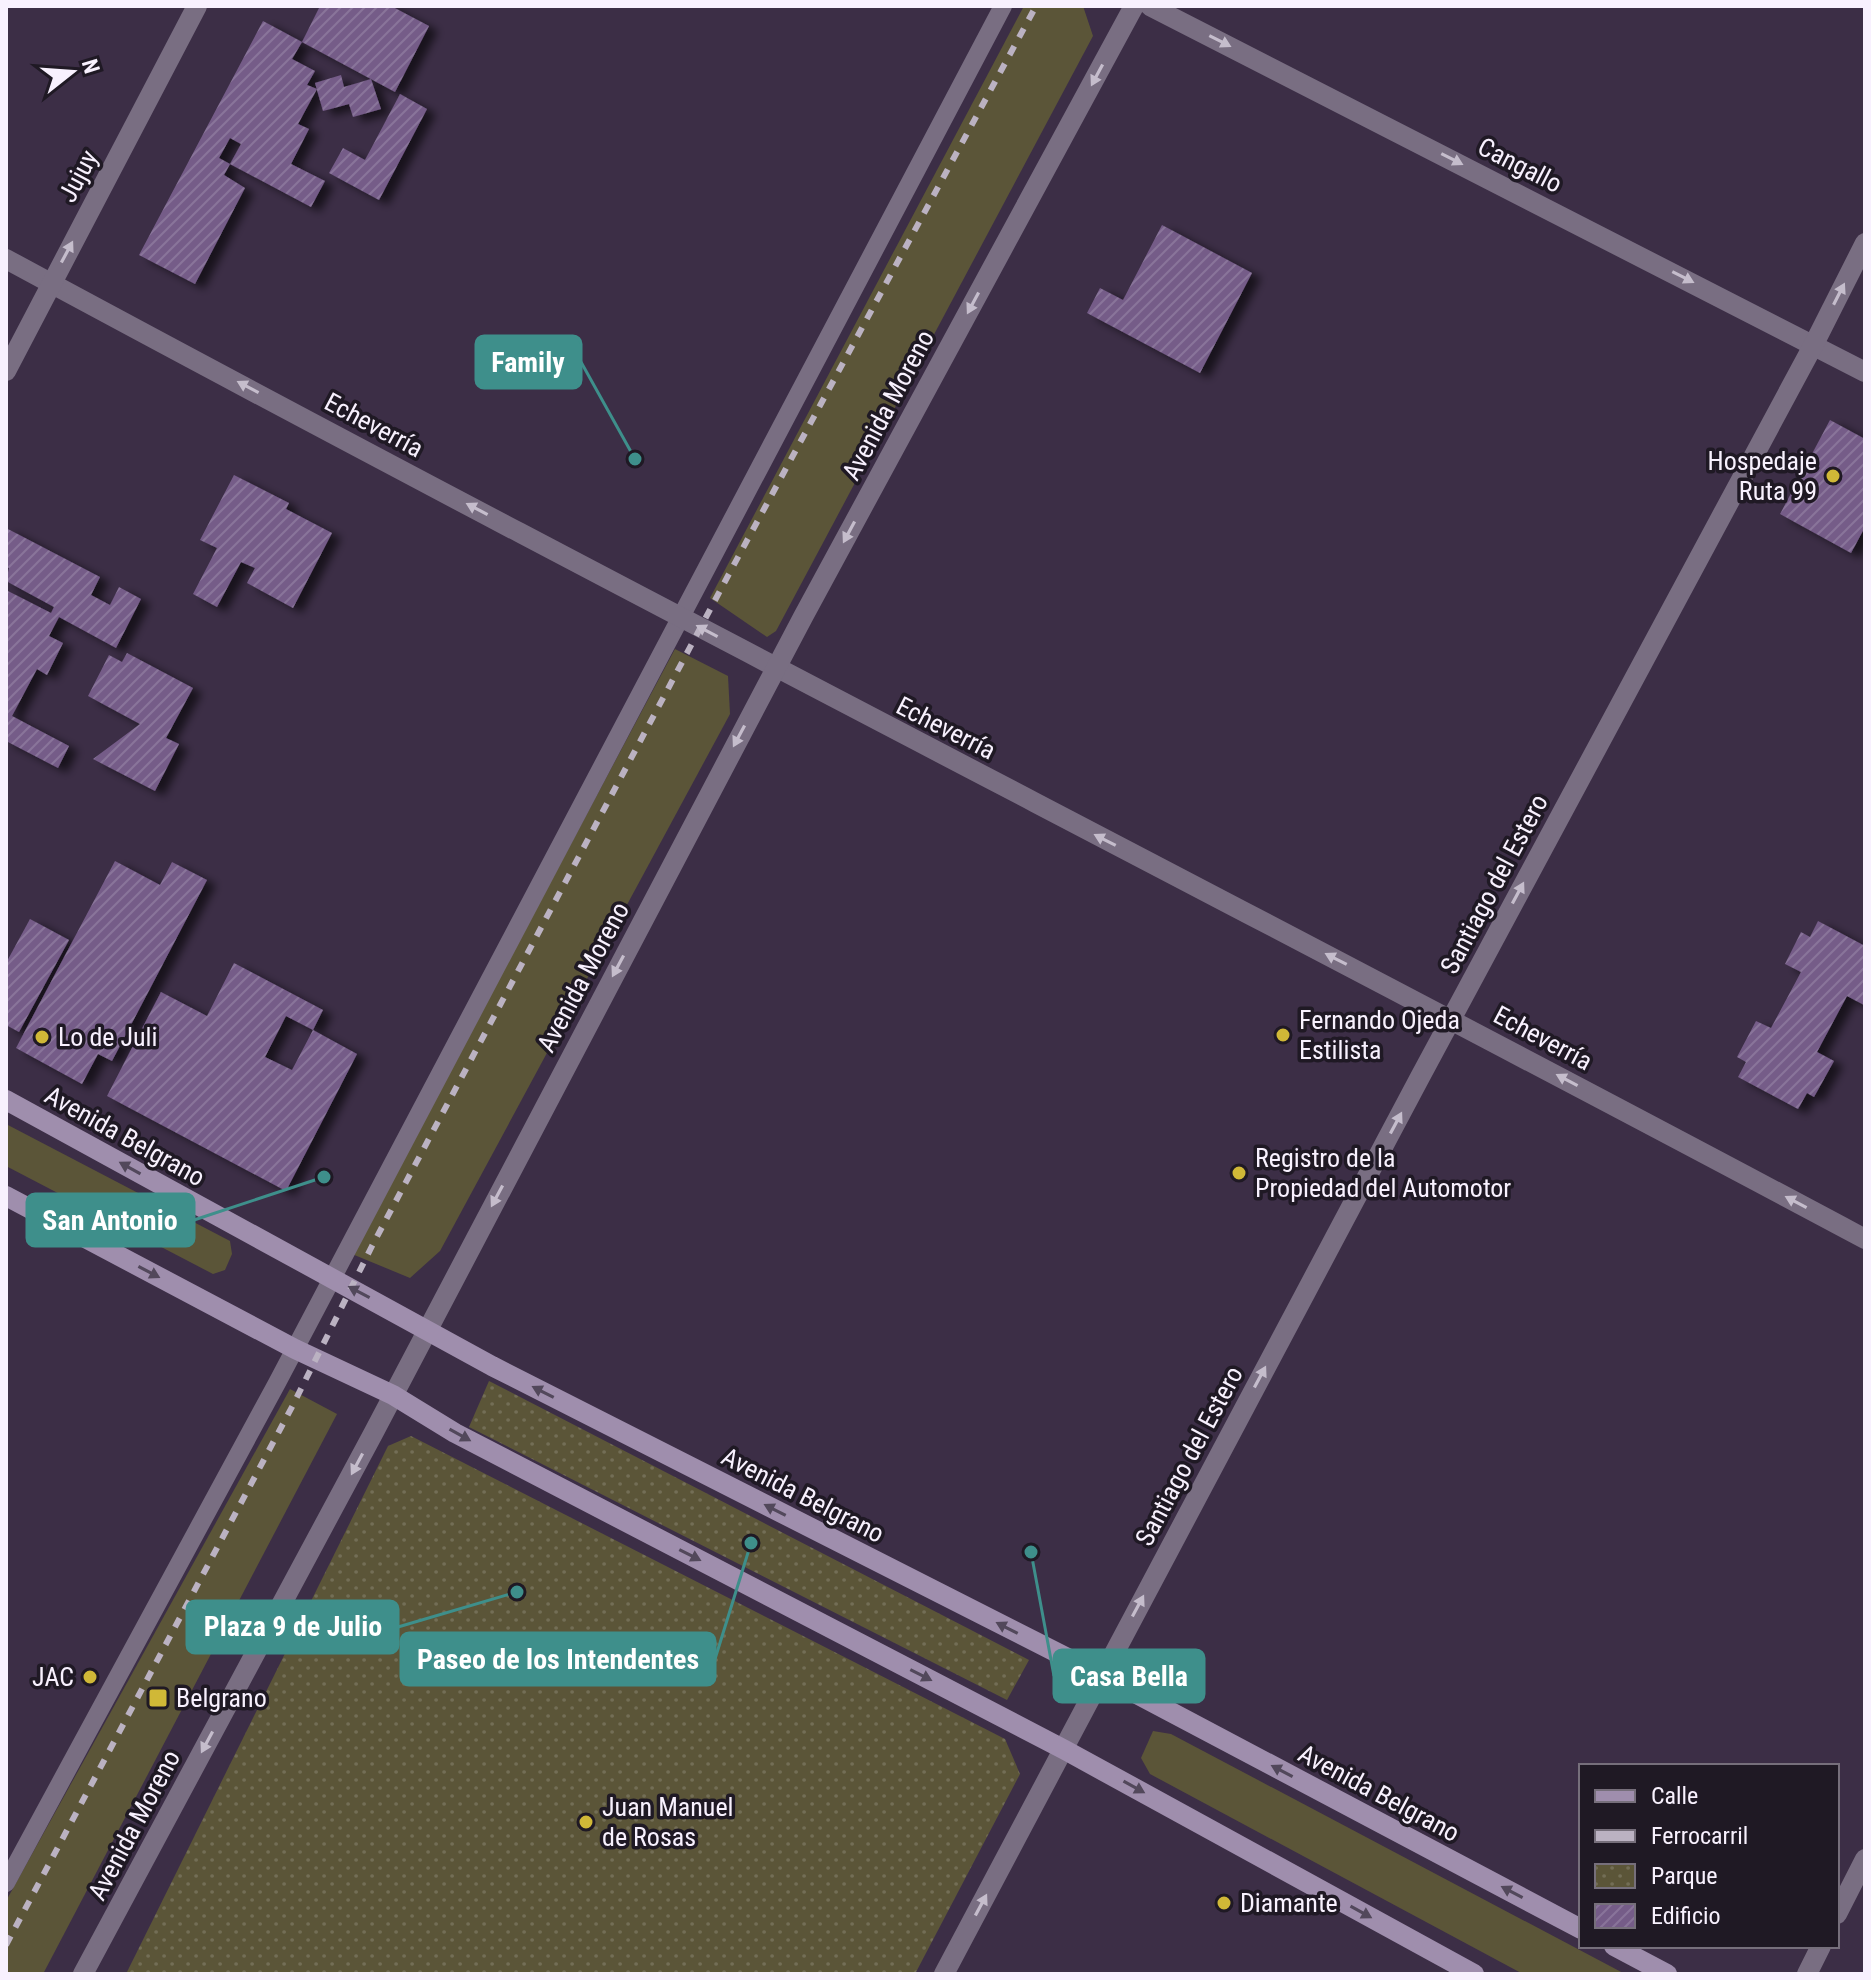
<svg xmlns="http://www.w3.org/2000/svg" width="1871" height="1980" viewBox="0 0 1871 1980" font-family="'Roboto Condensed',sans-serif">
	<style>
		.grass { fill: #5b5538 }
		.park { fill: url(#park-dots) }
		.building { fill: url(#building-hatch); fill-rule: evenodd; filter: url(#shadow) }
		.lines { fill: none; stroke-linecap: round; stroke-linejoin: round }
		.service { stroke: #796e82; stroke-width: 18 }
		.minor { stroke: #796e82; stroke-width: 20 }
		.secondary { stroke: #9f8ead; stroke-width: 20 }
		.rail { stroke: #bbb2c2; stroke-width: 6; stroke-dasharray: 10 10; stroke-linecap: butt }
		.oneway { fill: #c5bdcc }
		.oneway2 { fill: #52485b }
		.poi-dot { fill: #d0b837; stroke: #1f1924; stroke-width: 3 }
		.labels { text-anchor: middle; stroke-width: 7; stroke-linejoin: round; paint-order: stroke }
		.street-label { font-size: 26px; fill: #f8f1fe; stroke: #1f1924 }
		.poi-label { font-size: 26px; fill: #f8f1fe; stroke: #1f1924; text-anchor: start }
		.leader { fill: none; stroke: #3e8f8b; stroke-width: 3 }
		.callout-dot { fill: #3e8f8b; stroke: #1f1924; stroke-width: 3 }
		.callout { fill: #3e8f8b; stroke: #3e8f8b; stroke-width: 3 }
		.callout-label { font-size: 28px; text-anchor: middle; font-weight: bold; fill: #fff }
	</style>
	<defs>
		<pattern id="park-dots" width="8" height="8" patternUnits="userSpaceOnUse" patternTransform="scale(2)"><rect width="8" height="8" fill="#5b5538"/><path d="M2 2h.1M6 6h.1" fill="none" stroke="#736e56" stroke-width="1.8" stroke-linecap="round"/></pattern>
		<pattern id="building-hatch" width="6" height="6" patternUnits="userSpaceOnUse" patternTransform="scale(2)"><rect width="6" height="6" fill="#755c88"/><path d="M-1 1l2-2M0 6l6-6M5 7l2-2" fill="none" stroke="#89749a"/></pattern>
		<filter id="shadow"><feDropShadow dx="9" dy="5" stdDeviation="4" flood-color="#0009"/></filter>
	</defs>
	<rect width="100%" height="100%" fill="#3c2e46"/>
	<g class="grass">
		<polygon points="1024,6 1083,6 1093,36 776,631 767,637 710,598"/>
		<polygon points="675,649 728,676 730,714 440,1251 410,1278 352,1254"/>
		<polygon points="6,1124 230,1241 232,1254 225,1270 213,1274 6,1166"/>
		<polygon points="290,1389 337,1414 43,1974 6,1974 6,1901"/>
		<polygon points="1153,1731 1171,1734 1625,1974 1523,1974 1150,1774 1141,1758"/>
	</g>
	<g class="park">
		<polygon points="489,1381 1029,1660 1007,1700 469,1427"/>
		<polygon points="411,1436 1005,1739 1020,1774 915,1974 126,1974 388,1446"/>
	</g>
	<g class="building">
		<polygon points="320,6 391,6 429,26 395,92 302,42"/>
		<path d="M263,21L302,42L292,59L315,71L307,85L317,89L298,124L309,129L291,164L325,181L311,207L230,164L224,175L245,188L195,284L139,255ZM230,138L241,144L230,164L219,158Z"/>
		<polygon points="341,75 344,87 371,79 381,109 353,117 349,104 323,111 315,83"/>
		<polygon points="400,94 427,109 379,200 329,173 343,148 365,160"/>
		<polygon points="1162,225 1252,273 1200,373 1087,313 1100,288 1123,300"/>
		<polygon points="1830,420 1865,439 1865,527 1851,553 1780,514"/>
		<polygon points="234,475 289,503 286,509 332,533 293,608 247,583 255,568 241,562 217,607 193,594 217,548 200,540"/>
		<polygon points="6,528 100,577 91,595 110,605 119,587 141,599 116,648 59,617 49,636 63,643 47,675 37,669 12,716 69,746 58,768 8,742 6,746 6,590 51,613 54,607 6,581 9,568 6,567"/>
		<polygon points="127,653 193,688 166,738 179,744 155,791 93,759 140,724 88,696 109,655 122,662"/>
		<polygon points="115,861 160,885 172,862 207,880 112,1061 98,1054 82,1084 16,1048"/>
		<polygon points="30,919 69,940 19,1032 6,1025 6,963"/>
		<polygon points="1818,921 1865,946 1865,1002 1864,1005 1847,996 1817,1052 1834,1061 1814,1097 1807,1093 1798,1109 1738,1077 1746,1062 1737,1057 1756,1021 1771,1028 1801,972 1785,964 1801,932 1810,937"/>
		<path d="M234,963L323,1010L313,1030L357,1054L286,1191L107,1096L161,992L207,1016ZM286,1016L313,1030L292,1070L265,1057Z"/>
	</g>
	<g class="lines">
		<polyline class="service" points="6,1883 277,1383 1003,6"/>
		<g class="minor">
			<polyline points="1150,6 1865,372"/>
			<path d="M6,259C622,592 1247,909 1865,1239"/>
			<polyline points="6,371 197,6"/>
			<polyline points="1837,1914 1865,1859"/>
			<polyline points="83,1974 374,1432 803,617 1134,6"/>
			<polyline points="944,1974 1419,1079 1814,344 1865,243"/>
			<polyline points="1807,1974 1821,1946"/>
		</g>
		<g class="secondary">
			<polyline points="6,1100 492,1366 1101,1675 1581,1929"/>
			<polyline points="6,1196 295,1349 393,1395 455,1433 1065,1750 1474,1974"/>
			<polyline points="1614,1946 1667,1974"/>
		</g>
		<polyline class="rail" points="6,1945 293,1405 372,1246 730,572 1036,6"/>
	</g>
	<defs><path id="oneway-solid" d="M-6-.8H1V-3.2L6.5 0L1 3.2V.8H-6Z" transform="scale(2)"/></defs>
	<g class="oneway">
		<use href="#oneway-solid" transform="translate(1220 41) rotate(27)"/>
		<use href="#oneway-solid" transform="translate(1097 75) rotate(118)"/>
		<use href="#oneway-solid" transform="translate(1452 159) rotate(27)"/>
		<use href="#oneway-solid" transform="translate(67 252) rotate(-62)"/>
		<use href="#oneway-solid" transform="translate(1683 277) rotate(27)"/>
		<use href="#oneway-solid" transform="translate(1839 294) rotate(-63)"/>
		<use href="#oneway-solid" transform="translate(973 303) rotate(118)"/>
		<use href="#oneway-solid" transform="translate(248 387) rotate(-152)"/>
		<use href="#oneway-solid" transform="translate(477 509) rotate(-152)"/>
		<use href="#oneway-solid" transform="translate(849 532) rotate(118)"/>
		<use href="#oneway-solid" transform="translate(707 631) rotate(-152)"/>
		<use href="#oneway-solid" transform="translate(739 736) rotate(118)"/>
		<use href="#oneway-solid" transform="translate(1105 840) rotate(-153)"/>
		<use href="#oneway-solid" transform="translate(1518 893) rotate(-62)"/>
		<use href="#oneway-solid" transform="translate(1336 959) rotate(-153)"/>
		<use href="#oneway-solid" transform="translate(618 966) rotate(118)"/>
		<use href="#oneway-solid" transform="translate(1567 1080) rotate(-152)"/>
		<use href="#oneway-solid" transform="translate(1396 1123) rotate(-62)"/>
		<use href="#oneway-solid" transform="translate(497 1196) rotate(118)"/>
		<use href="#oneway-solid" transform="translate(1796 1202) rotate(-152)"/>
		<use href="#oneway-solid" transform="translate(1260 1377) rotate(-62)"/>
		<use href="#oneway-solid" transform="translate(357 1464) rotate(118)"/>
		<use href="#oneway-solid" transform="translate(1138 1606) rotate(-62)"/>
		<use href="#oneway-solid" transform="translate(207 1742) rotate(118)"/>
		<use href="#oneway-solid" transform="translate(981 1905) rotate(-62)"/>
	</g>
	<g class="oneway2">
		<use href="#oneway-solid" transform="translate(130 1168) rotate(-151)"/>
		<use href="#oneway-solid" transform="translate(149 1272) rotate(28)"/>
		<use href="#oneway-solid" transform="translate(359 1292) rotate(-152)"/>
		<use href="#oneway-solid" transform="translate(543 1392) rotate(-153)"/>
		<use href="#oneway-solid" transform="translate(460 1435) rotate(29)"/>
		<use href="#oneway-solid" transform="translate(775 1510) rotate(-153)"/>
		<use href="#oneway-solid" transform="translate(690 1555) rotate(27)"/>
		<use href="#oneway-solid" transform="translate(1007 1628) rotate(-153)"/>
		<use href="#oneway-solid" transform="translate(921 1675) rotate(27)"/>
		<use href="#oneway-solid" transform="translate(1282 1771) rotate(-152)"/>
		<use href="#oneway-solid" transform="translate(1134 1787) rotate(29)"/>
		<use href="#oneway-solid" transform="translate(1512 1892) rotate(-152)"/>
		<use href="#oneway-solid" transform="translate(1361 1912) rotate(29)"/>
	</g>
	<g class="poi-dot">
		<circle cx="1833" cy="476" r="8"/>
		<circle cx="1283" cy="1035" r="8"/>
		<circle cx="42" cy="1037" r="8"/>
		<circle cx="1239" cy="1173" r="8"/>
		<circle cx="90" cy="1677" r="8"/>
		<rect x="148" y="1688" width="20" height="20" rx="4"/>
		<circle cx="586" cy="1822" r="8"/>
		<circle cx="1224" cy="1903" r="8"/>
	</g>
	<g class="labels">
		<g class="street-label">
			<text transform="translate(1520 165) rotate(27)" y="9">Cangallo</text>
			<text transform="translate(78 176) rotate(-62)" y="9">Jujuy</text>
			<text transform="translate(888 405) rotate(-62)" y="9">Avenida Moreno</text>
			<text transform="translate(374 425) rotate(28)" y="9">Echeverría</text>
			<text transform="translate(946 728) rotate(27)" y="9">Echeverría</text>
			<text transform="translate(1494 884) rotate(-62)" y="9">Santiago del Estero</text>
			<text transform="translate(583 977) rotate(-62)" y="9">Avenida Moreno</text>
			<text transform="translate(1543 1038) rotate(28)" y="9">Echeverría</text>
			<text transform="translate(125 1136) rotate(29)" y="9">Avenida Belgrano</text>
			<text transform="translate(1189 1456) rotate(-62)" y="9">Santiago del Estero</text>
			<text transform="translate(803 1495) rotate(27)" y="9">Avenida Belgrano</text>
			<text transform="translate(1379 1793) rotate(28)" y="9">Avenida Belgrano</text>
			<text transform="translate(134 1825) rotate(-62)" y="9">Avenida Moreno</text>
		</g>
		<g class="poi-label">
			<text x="1817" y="470" text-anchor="end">Hospedaje<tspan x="1817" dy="30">Ruta 99</tspan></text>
			<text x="1299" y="1029">Fernando Ojeda<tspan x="1299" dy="30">Estilista</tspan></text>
			<text x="58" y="1046">Lo de Juli</text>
			<text x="1255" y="1167">Registro de la<tspan x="1255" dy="30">Propiedad del Automotor</tspan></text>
			<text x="74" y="1686" text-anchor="end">JAC</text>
			<text x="176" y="1707">Belgrano</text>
			<text x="602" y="1816">Juan Manuel<tspan x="602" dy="30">de Rosas</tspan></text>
			<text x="1240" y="1912">Diamante</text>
		</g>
	</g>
	<path class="leader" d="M635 459L581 362M324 1177L194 1220M517 1592L398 1627M751 1543L715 1659M1031 1552L1054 1676"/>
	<g class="callout-dot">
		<circle cx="635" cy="459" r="8"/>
		<circle cx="324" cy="1177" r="8"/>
		<circle cx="517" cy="1592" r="8"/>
		<circle cx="751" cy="1543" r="8"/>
		<circle cx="1031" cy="1552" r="8"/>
	</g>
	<g class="callout">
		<rect x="476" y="336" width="105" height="52" rx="8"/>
		<rect x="27" y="1194" width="167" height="52" rx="8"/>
		<rect x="187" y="1601" width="211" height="52" rx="8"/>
		<rect x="401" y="1633" width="314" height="52" rx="8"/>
		<rect x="1054" y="1650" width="150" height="52" rx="8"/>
	</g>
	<g class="callout-label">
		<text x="528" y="372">Family</text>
		<text x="110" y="1230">San Antonio</text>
		<text x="293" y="1636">Plaza 9 de Julio</text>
		<text x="558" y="1669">Paseo de los Intendentes</text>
		<text x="1129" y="1686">Casa Bella</text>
	</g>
	<rect width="1871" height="1980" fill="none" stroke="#f8f1fe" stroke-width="16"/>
	<rect x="1579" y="1764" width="260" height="184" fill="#1f1924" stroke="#766f7b" stroke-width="2"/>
	<rect x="1595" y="1790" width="40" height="12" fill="#9f8ead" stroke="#766f7b" stroke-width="2"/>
	<text x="1651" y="1804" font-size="24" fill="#f8f1fe">Calle</text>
	<rect x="1595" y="1830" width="40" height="12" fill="#bbb2c2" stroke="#766f7b" stroke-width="2"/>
	<text x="1651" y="1844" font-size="24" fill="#f8f1fe">Ferrocarril</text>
	<rect x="1595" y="1864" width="40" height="24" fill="url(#park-dots)" stroke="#766f7b" stroke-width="2"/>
	<text x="1651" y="1884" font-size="24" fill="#f8f1fe">Parque</text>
	<rect x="1595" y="1904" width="40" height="24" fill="url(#building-hatch)" stroke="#766f7b" stroke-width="2"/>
	<text x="1651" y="1924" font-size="24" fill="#f8f1fe">Edificio</text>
	<g transform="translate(72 72) rotate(73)" stroke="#1f1924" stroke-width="6" paint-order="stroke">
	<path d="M0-6L14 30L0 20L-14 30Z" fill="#f8f1fe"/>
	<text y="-12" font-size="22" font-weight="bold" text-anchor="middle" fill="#f8f1fe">N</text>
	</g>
</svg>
